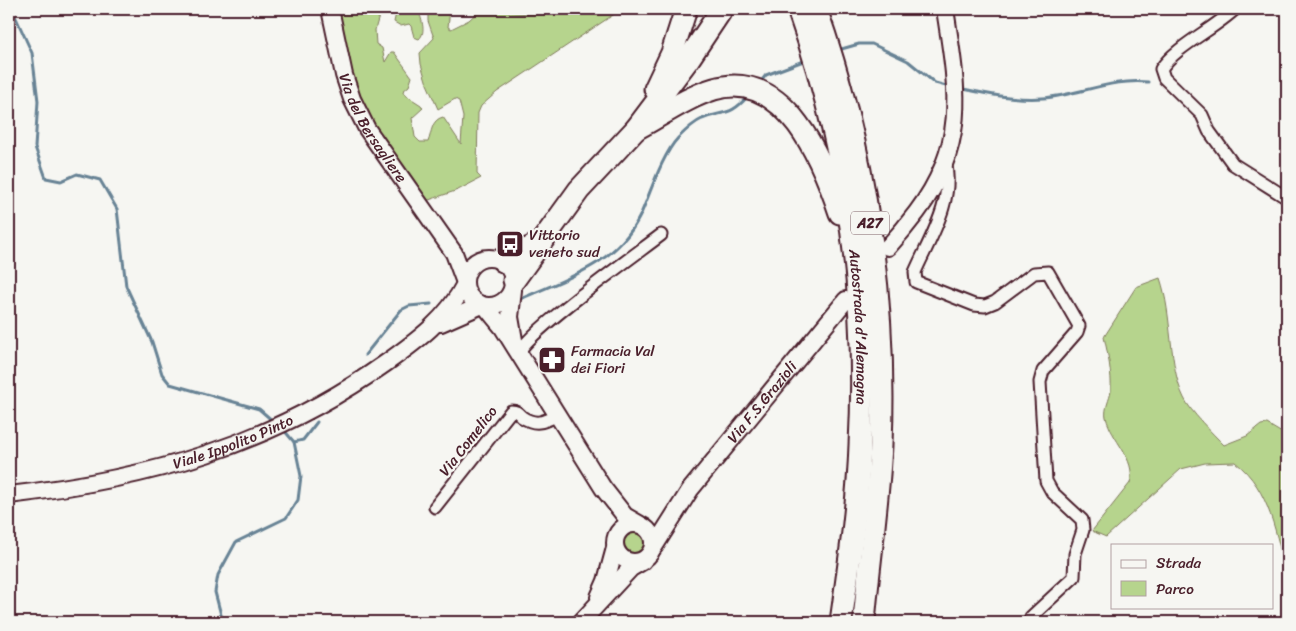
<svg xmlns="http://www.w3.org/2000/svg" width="1296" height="631" viewBox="0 0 1296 631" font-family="Sriracha,sans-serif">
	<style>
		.green { fill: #b6d48d; stroke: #807a5c }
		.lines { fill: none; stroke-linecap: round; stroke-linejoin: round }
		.stream { stroke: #678395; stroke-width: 3 }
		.street-casing { stroke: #4a1f2b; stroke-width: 15 }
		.secondary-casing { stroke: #4a1f2b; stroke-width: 20 }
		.highway-casing { stroke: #4a1f2b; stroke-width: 25 }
		.street { stroke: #f6f6f2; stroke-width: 11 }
		.secondary { stroke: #f6f6f2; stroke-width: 16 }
		.highway { stroke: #f6f6f2; stroke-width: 21 }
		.labels { text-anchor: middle; stroke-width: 4.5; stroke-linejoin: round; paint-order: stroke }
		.shield { fill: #f6f6f2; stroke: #7e6067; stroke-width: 1 }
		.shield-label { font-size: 14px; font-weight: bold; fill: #4a1f2b }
		.street-label { font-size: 15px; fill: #4a1f2b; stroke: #f6f6f2 }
		.poi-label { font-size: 15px; fill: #4a1f2b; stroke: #f6f6f2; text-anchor: start }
	</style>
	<rect width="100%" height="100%" fill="#f6f6f2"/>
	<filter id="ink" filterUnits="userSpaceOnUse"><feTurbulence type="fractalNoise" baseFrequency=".02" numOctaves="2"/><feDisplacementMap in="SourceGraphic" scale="10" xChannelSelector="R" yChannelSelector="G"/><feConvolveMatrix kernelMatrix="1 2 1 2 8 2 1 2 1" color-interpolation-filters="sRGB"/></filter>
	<g filter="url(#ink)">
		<g class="green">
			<path d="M336,9H381L375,30L376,44L382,48L385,62L391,52H394L412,77L409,86L403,91L404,94L421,105L423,108L412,118L415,137L420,142H428C432,132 431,120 443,117L461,144L463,117L459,101L455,99L438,109L427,84L421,64L420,53L434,38L428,21V9H450L448,27L451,29L469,20L481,9L528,14L582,9H622L497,92L481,106L478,113L477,174L481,178L458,190L426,201L373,127L357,96Z"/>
			<path d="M397,9H418C421,18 427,32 419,39L414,37L411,26L409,24L401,26L394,22Z"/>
			<path d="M1160,278C1173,316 1168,365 1184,398C1190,411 1213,434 1224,445L1247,436L1261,425L1267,424L1287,436V577C1276,536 1271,490 1235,462L1205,463L1181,469L1106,537L1092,531L1130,483C1137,459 1111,440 1106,417C1104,409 1110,399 1111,391C1112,374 1108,354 1104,337L1136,287Z"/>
			<circle cx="634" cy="543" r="14"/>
		</g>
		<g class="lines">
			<g class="stream">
				<polyline points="12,9 32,53 38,101 35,147 46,178 61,181 77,174 100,180 117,209 126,286 152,342 162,374 170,384 259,409 274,422"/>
				<polyline points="838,50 859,44 872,44 908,61 935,83 950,87"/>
				<polyline points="759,84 766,75 806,60"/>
				<path d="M959,88C987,94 1014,100 1043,98C1078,95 1113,78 1148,82"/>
				<path d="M518,300C564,279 615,266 640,216C650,194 662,155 678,138C685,131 693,123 702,119C724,110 730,117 748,96"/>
				<polyline points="365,355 401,310 409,306 431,304"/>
				<polyline points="294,442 303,440 317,422"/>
				<polyline points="225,622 221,615 215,592 218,575 236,542 286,518 298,500 301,476 294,442 283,429"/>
			</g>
			<defs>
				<g id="street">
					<path d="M1235,9C1214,29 1175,47 1161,69L1164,78L1202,115L1209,131L1233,164L1287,198"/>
					<path d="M945,161C955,200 930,238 915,272L916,282L974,305L985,306L995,302L1034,273L1048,272L1079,326L1077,332L1043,371L1040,382L1046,481L1052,492L1082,520L1083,530L1075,554L1074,577L1031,617L1029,622"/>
					<path d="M518,354C528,331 635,255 661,235"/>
					<path d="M435,507L511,411C517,411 518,413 522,417C536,426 543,422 558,415"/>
				</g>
				<g id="secondary">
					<path id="s1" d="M330,9L344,75L352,99L367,129L454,253L464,280"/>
					<path d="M888,247C898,236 908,224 917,212C969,143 957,87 945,9"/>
					<circle cx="489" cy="282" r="24"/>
					<polyline points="513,290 510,317 514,340"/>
					<polyline points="485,306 503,328 603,488 625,516 639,524"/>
					<polyline points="441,323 482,305"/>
					<path id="s2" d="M9,495C149,479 269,446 386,363C417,341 447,319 465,284"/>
					<circle cx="634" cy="543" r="19"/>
					<path id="s3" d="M654,547L690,490L846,300"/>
					<polyline points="599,597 606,581 615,548"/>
					<polyline points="581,622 631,568 643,561"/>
				</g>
				<g id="highway">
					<path id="s4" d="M798,9C848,151 868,294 860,445C858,504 849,564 841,622"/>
					<path d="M816,9C865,148 887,297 881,445C878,504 869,563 864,622"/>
					<polyline points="655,89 672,53 686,9"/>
					<path d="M636,129C661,116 687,97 714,89C786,68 823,162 840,213"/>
					<polyline points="503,261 536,245"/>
					<polyline points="514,280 579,190 636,129 688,60 722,9"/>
				</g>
			</defs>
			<use href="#street" class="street-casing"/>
			<use href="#secondary" class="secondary-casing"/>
			<use href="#highway" class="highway-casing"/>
			<use href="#street" class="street"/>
			<use href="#secondary" class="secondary"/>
			<use href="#highway" class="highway"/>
		</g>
	</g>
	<defs>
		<symbol id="bus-square" viewBox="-11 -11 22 22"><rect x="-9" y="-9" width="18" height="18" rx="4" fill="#4a1f2b" stroke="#f6f6f2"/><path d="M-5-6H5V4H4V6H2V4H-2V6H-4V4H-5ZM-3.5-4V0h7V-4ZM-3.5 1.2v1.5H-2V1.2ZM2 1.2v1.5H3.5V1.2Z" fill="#fff"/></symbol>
		<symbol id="pharmacy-square" viewBox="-11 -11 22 22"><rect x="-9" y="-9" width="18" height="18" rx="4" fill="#4a1f2b" stroke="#f6f6f2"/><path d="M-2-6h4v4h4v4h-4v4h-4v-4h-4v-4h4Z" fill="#fff"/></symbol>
	</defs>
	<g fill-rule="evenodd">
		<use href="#bus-square" x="494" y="228" width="32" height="32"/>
		<use href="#pharmacy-square" x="536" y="344" width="32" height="32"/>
	</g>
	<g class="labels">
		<rect class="shield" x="851" y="211.5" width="38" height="23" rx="4"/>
		<g class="shield-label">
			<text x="870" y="228">A27</text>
		</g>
		<g class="street-label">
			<text dy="5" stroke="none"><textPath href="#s1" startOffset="128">Via del Bersagliere</textPath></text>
			<text dy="5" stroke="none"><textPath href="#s4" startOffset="325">Autostrada d'Alemagna</textPath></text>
			<text dy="5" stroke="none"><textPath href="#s3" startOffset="181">Via F.S.Grazioli</textPath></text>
			<text transform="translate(468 441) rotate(-52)" y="5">Via Comelico</text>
			<text dy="5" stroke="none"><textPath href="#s2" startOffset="231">Viale Ippolito Pinto</textPath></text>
		</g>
		<g class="poi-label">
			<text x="529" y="240">Vittorio<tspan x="529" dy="17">veneto sud</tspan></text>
			<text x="571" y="356">Farmacia Val<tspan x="571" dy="17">dei Fiori</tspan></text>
		</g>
	</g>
	<rect width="1296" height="631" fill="none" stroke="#f6f6f2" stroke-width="30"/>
	<rect x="15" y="15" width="1266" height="601" fill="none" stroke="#4a1f2b" stroke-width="2" filter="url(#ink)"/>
	<rect x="1111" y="544" width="162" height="65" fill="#f6f6f2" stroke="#b1a0a2"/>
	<rect x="1121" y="560" width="25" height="8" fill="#f6f6f2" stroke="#b1a0a2"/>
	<text x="1156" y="568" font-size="15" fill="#4a1f2b">Strada</text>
	<rect x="1121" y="581" width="25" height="15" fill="#b6d48d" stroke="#b1a0a2"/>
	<text x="1156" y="594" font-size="15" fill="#4a1f2b">Parco</text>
</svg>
